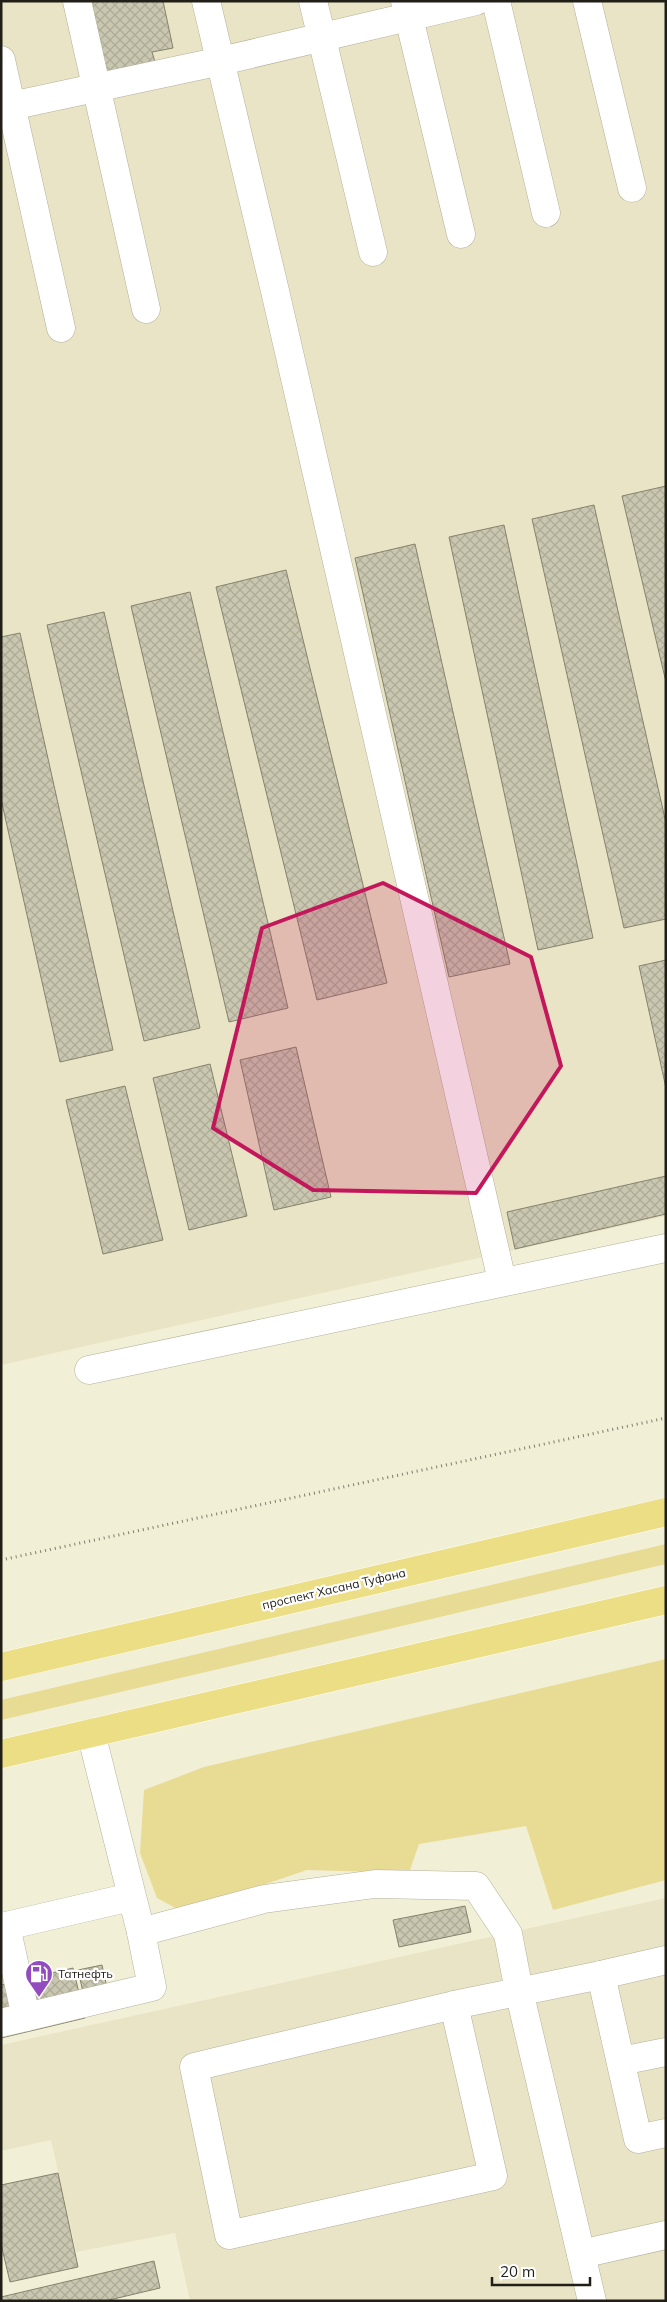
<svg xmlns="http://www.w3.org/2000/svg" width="667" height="2302" viewBox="0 0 667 2302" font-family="Mulish,sans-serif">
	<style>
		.built { fill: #e9e4c5 }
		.green { fill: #e8dc94 }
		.building { fill: url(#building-cross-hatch); stroke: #86836d }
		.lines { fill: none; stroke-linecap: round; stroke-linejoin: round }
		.minor-casing { stroke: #b4b09a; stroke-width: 29 }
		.major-casing { stroke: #fff; stroke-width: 29 }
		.path { stroke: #7f7c6d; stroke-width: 3; stroke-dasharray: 1 4; stroke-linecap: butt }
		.minor { stroke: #fff; stroke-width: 28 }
		.major { stroke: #ecde85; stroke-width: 28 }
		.marked { fill: #c2185b; fill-opacity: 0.2; stroke: #c2185b; stroke-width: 4; stroke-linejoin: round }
		.labels { text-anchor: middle; stroke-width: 4.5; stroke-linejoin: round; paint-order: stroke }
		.street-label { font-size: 12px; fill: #201e16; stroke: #fff }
		.poi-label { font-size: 12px; fill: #201e16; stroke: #fff; text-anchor: start }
	</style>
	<defs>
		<pattern id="building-cross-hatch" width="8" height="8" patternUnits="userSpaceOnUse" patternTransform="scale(1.25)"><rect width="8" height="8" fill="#cac7b0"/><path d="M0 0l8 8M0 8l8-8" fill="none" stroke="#adaa97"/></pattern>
	</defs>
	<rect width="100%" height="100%" fill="#f2efd7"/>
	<g class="built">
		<polygon points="1,1 666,1 666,1216 1,1365"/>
		<polygon points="666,1898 666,2301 190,2301 175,2233 76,2252 51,2140 1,2151 1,2045"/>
	</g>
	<g class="green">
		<polygon points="666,1544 666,1564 1,1720 1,1700"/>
		<polygon points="666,1659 666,1880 553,1910 526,1826 419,1844 409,1873 307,1870 183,1912 157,1898 140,1853 144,1790 204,1767"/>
	</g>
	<g class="building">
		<polygon points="88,1 163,1 173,48 152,52 155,62 104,73"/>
		<polygon points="666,486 666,682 622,496"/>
		<polygon points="594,505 666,823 666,919 624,928 532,519"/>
		<polygon points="504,525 593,938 538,950 449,537"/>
		<polygon points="415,544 510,964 449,977 355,558"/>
		<polygon points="286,570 387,983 317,1000 216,587"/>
		<polygon points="190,592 288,1008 229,1022 131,606"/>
		<polygon points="104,612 200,1028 144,1041 47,625"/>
		<polygon points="20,633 113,1050 60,1062 1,799 1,637"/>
		<polygon points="666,960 666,1088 639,966"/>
		<polygon points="296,1047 331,1197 274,1210 240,1060"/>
		<polygon points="210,1064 247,1216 189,1230 153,1078"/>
		<polygon points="125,1086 163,1240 103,1254 66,1100"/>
		<polygon points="666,1176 666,1214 515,1249 507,1212"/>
		<polygon points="465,1906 471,1932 399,1947 393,1920"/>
		<polygon points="102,1965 111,2005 87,2010 78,1970"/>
		<polygon points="73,1968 85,2018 1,2038 1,1985"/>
		<polygon points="58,2173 78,2267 10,2282 1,2244 1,2185"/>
		<polygon points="154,2261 160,2288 105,2301 1,2301 1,2297"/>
	</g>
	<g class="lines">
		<defs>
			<g id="minor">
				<polyline points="77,1 146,309"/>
				<polyline points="206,1 275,291 502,1281"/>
				<polyline points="313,1 373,252"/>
				<polyline points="405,1 461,234"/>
				<polyline points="496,1 546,213"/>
				<polyline points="587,1 632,188"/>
				<polyline points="1,60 61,328"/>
				<polyline points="1,108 221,61 476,1"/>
				<polyline points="89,1370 666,1248"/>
				<polyline points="141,1932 264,1899 375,1884 476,1886 508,1934 519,1991 592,2301"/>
				<polyline points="601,1975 638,2139 666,2133"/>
				<polyline points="454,2005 493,2176 229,2235 194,2067 454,2005 601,1975 666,1960"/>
				<polyline points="26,2017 6,1926 131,1897"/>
				<polyline points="1,2023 152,1987 141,1932 91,1733"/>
				<polyline points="621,2061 666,2052"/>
				<polyline points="581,2254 666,2235"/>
			</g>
			<g id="major">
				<polyline points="1,1667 666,1512"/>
				<polyline points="1,1754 666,1600"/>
			</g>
		</defs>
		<use href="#minor" class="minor-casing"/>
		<use href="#major" class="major-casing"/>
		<polyline class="path" points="1,1560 666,1418"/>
		<use href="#minor" class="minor"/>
		<use href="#major" class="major"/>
	</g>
	<path class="marked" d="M383,883L531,957L561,1066L476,1193L313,1190L213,1128L262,928Z"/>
	<defs>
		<symbol id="fuel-pin" viewBox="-11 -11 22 30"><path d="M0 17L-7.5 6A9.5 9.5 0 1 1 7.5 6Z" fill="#934cbf" stroke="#fff"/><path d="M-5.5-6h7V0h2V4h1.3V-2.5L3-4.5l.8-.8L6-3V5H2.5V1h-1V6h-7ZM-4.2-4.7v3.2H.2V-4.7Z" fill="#fff"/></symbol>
	</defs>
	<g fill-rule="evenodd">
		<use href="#fuel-pin" x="23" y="1958" width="32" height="43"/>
	</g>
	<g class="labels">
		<g class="street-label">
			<text transform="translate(334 1589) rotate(-13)" y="4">проспект Хасана Туфана</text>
		</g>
		<g class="poi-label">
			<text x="58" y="1978">Татнефть</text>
		</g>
	</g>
	<rect width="667" height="2302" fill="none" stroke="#201e16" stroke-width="5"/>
	<path d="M492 2277v8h98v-8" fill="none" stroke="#201e16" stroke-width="2.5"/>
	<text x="500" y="2277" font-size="15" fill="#201e16" stroke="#ffffff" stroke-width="4" paint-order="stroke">20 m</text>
</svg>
